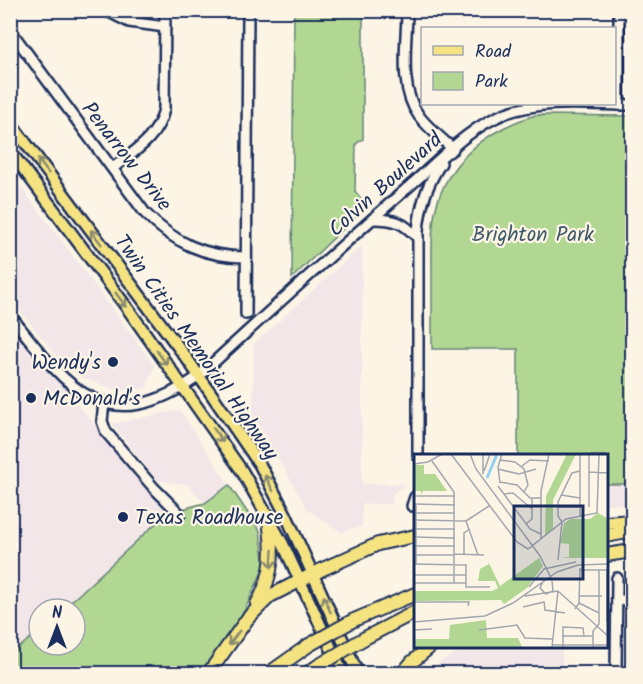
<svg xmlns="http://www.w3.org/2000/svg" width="643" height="684" viewBox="0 0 643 684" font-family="Kalam,sans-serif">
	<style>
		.built { fill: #f2e6e9 }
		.green { fill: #b1d793; stroke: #668378; stroke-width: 1.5 }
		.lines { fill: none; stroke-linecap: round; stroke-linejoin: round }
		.minor-casing { stroke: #1b2f5e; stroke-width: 14 }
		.major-casing { stroke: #1b2f5e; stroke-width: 15 }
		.highway-casing { stroke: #1b2f5e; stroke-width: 16 }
		.minor { stroke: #fcf5e5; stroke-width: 9 }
		.major { stroke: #f5e382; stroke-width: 10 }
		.highway { stroke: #f5e382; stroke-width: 12 }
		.highway-bridge-casing { stroke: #1b2f5e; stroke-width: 16; stroke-linecap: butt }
		.highway-bridge { stroke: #f5e382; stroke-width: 12 }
		.oneway { stroke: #888970 }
		.poi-dot { fill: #1b2f5e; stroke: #fcf5e5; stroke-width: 2 }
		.labels { text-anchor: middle; stroke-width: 4.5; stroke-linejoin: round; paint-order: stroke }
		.street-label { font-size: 21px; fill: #1b2f5e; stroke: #fcf5e5 }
		.park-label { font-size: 21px; fill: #40596b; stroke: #fcf5e5 }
		.poi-label { font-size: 21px; fill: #1b2f5e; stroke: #fcf5e5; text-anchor: start }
		.inset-river { fill: none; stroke: #93d1f4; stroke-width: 3 }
		.inset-road { fill: none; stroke: #a2a6af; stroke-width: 1.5 }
		.view { fill: #1b2f5e; fill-opacity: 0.15; stroke: #1b2f5e; stroke-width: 3 }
		.inset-edge { fill: none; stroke: #1b2f5e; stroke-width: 3 }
	</style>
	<rect width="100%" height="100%" fill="#fcf5e5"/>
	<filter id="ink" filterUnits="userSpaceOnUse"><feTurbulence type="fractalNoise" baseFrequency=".0167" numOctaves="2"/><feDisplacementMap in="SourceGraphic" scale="12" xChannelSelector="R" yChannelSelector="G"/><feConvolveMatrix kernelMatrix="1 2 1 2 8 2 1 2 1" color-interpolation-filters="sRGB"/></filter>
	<g filter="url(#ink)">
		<g class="built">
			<polygon points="10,172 155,366 146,388 119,391 78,376 60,360 11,300"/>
			<polygon points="362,246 362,484 405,484 392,494 393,504 362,504 362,526 341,532 308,510 253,415 254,344"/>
			<polygon points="10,322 167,513 63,609 39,609 39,631 20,648 10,637"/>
			<polygon points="180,410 229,485 205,503 187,484 158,481 112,424"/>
			<rect x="606" y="484" width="26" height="20"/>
			<polygon points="465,647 562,647 562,673 422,673"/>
		</g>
		<g class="green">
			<polygon points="294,11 363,11 363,139 356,144 355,191 367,206 292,278"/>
			<path d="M536,115L632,116V484H606V456H518V349H432C432,322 432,294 432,267C432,248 431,230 435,212C446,161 488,129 536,115Z"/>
			<polygon points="229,485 260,531 265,565 242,616 202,673 11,673 10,655 39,631 39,645 75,645 75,609 63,609 167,513 205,503"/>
		</g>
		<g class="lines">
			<defs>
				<g id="minor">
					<polyline points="105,10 129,22 165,27"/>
					<path d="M407,10C407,44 398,87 419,116C428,128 441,138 453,149L449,152"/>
					<path d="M10,30L145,213C174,243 205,257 246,257"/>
					<polyline points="619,105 619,10"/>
					<path d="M113,168C135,151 158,138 164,109L165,10"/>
					<path d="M373,219C395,219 403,222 418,238"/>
					<polyline points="246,314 248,10"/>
					<path d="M10,315C68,389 106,441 199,376C267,313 336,251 405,190C437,163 467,128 506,113C545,99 592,105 632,105"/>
					<polyline points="104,403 102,421 106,432 154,488 180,514"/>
					<path d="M418,456V231C420,206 427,184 441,163"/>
					<polyline points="412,506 415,497"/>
					<polyline points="617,600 632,600"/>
					<polyline points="616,674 617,578"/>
				</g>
				<g id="major">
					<polyline points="10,122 188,360 260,465 286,515 358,674"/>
					<polyline points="10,151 128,309 242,471 283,544 343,674"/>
				</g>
				<g id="highway">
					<polyline points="606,523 632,521"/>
					<polyline points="606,536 632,531"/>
					<polyline points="606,555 632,551"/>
					<path d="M257,604C275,572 274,550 268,515"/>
					<polyline points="354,620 415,594"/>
					<polyline points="363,639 415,612"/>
					<polyline points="208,674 248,618 270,596 325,568 378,544 415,536"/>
					<polyline points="268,674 309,645"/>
					<polyline points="306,674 318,666"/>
					<polyline points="402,674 412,662 431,646"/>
				</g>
			</defs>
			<use href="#minor" class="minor-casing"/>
			<use href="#major" class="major-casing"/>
			<use href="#highway" class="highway-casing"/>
			<use href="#minor" class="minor"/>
			<use href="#major" class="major"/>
			<use href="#highway" class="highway"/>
			<defs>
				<g id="highway-bridge">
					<polyline points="309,645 354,620"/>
					<polyline points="318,666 363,639"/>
				</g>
			</defs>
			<use href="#highway-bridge" class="highway-bridge-casing"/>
			<use href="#highway-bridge" class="highway-bridge"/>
		</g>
		<defs><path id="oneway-shaft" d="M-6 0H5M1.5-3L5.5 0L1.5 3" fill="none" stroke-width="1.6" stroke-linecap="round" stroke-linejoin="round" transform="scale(1.5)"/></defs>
		<g class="oneway">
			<use href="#oneway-shaft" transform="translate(43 166) rotate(-127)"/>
			<use href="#oneway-shaft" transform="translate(96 237) rotate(-127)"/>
			<use href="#oneway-shaft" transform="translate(121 300) rotate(53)"/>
			<use href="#oneway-shaft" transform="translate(162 358) rotate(54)"/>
			<use href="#oneway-shaft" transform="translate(218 435) rotate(56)"/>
			<use href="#oneway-shaft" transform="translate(269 483) rotate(-118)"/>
			<use href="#oneway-shaft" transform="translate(272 559) rotate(94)"/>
			<use href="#oneway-shaft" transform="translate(327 604) rotate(-113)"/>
			<use href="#oneway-shaft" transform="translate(234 638) rotate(126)"/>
		</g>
	</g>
	<g class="poi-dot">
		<circle cx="113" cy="362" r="6"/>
		<circle cx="31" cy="398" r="6"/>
		<circle cx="123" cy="517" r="6"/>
	</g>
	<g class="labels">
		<g class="street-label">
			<text transform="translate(127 156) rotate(52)" y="7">Penarrow Drive</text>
			<text transform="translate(385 184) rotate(-42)" y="7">Colvin Boulevard</text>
			<text transform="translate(197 347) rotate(55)" y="7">Twin Cities Memorial Highway</text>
		</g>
		<g class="park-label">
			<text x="533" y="241">Brighton Park</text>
		</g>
		<g class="poi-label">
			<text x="101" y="369" text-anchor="end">Wendy's</text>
			<text x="43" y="405">McDonald's</text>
			<text x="135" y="524">Texas Roadhouse</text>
		</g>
	</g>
	<g transform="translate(414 454)">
		<rect width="194" height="194" fill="#fcf5e5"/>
		<path d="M153,0H162L139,46V74L131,82L132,42ZM0,11H10V20H21L33,37H9L7,41V37H0ZM184,59L193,64V104H146L155,103V90L146,89L150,69L157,65H176ZM125,104L129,112L113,134L90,150L87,146L0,147V137H78L84,134L81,127H64L66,115L75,110L74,107L86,132ZM72,166L73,184H104L108,193H0L1,185H35L36,171Z" fill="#b1d793"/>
		<path class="inset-river" d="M73,24L83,0"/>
		<path class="inset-road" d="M37,0L103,88L114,95L152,65L183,59L185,0M56,0L62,15L126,102L138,126M166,0V63M86,6L101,8L110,15L114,31L110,38M18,7L40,38V129M0,10L14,8L28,0M108,12L116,6L135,7M84,15L105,20L122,15M70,17L76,0M175,18L194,19M69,20V0M86,28L103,31L116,44H127M86,29L84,13L88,0M84,32L116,75L127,80M90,40L99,39L118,55M147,41L166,44M0,42H41M0,50L41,51M144,53H166M175,53V0M2,59H41M0,66L52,67L64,101M52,67L75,52M112,70L118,65V44M0,75H41M0,83L41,84M127,86V37L135,0M0,92H41M40,100L70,101M50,100V79L56,75M0,101H40M144,106L148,68L144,62V48L158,19L166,17M0,110L52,111V129M2,110V50M166,116H193V168M0,121H52M130,126L126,134L132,140L139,137L138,127M0,129H52M52,129V133H76M115,133L130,115L162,108M144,137L194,182M111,142L144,137M165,142H188M0,148H55L54,152M165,149L185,159M109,153L130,148L131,156L151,159M161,155L165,149L166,114M0,168L71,162L99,149L143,118L164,111L194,110M0,176L18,175M65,176L103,171L111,184L138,185M148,182H179M138,191H194M138,193L144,137M149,193V173L169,174L170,182M179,193V177L185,170V116"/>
		<path class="view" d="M100,52H169V125H100Z"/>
		<rect width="194" height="194" class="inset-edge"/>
	</g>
	<rect width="643" height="684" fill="none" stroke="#fcf5e5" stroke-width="36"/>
	<rect x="18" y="18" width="607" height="648" fill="none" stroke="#1b2f5e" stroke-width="2" filter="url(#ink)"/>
	<rect x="421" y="27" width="195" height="78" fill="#fcf5e5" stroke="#a2a6af" stroke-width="1.5"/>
	<rect x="433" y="46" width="30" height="9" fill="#f5e382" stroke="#a2a6af" stroke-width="1.5"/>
	<text x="475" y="57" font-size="18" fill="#1b2f5e">Road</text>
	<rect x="433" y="72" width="30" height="18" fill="#b1d793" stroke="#a2a6af" stroke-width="1.5"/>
	<text x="475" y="87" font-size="18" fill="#1b2f5e">Park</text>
	<g transform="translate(57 627)"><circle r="28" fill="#fcf5e5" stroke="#a2a6af" stroke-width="1.5"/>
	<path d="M0-4.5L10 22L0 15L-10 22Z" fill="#1b2f5e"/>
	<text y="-9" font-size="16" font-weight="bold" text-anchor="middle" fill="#1b2f5e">N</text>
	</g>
</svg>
